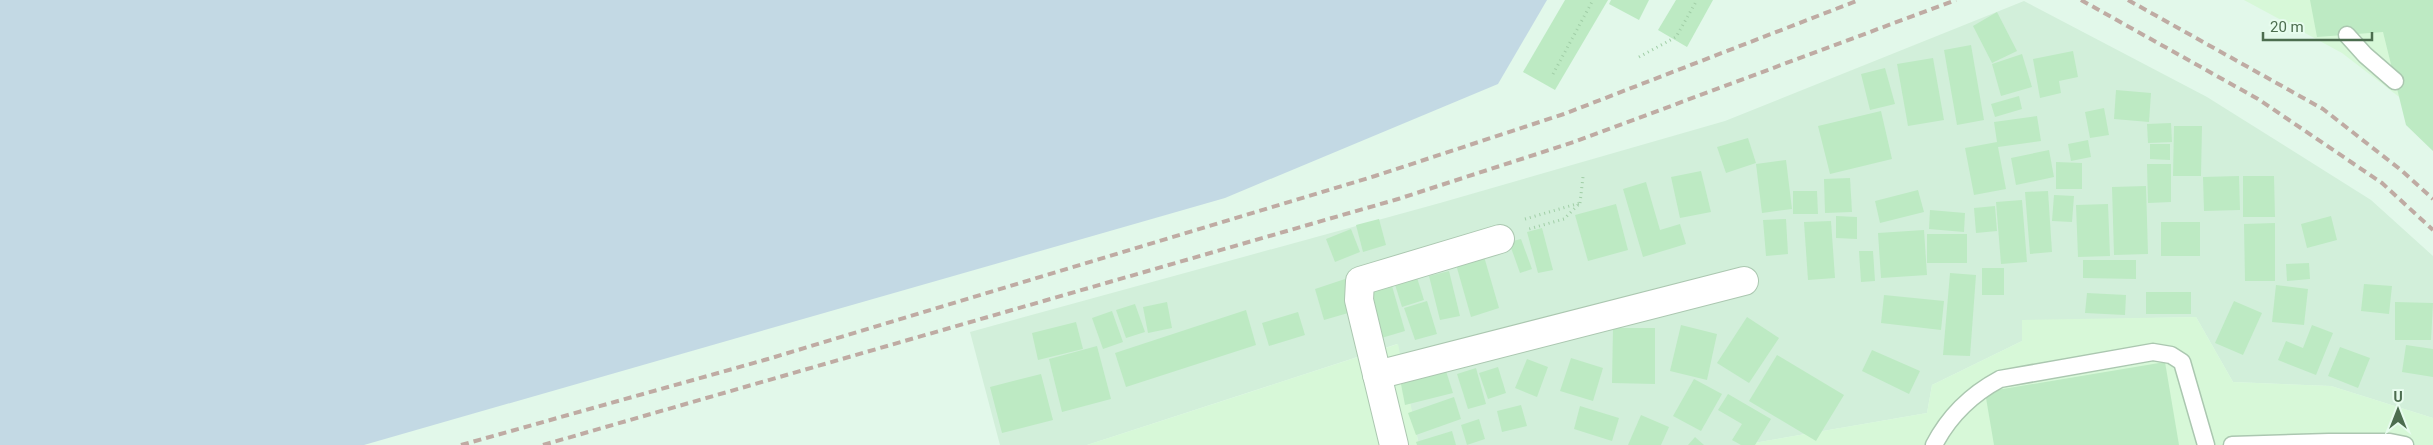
<svg xmlns="http://www.w3.org/2000/svg" width="2433" height="445" viewBox="0 0 2433 445" font-family="Roboto,sans-serif">
	<style>
		.residential { fill: #d2efda }
		.commercial { fill: #d7f8d8 }
		.green { fill: #c3d9e4 }
		.building { fill: #bdeac3 }
		.lines { fill: none; stroke-linecap: round; stroke-linejoin: round }
		.service-casing { stroke: #abc7b0; stroke-width: 19 }
		.minor-casing { stroke: #abc7b0; stroke-width: 30 }
		.path { stroke: #a1cea7; stroke-width: 3; stroke-dasharray: 1 4; stroke-linecap: butt }
		.service { stroke: #fff; stroke-width: 16 }
		.minor { stroke: #fff; stroke-width: 28 }
		.rail { stroke: #bfaba3; stroke-width: 4; stroke-dasharray: 8 5; stroke-linecap: butt }
	</style>
	<rect width="100%" height="100%" fill="#e2f8ea"/>
	<polygon class="residential" points="2024,1 2207,97 2371,200 2433,256 2433,418 2331,386 2233,382 2196,317 2022,321 2022,341 1932,385 1927,413 1742,445 1419,445 1397,344 1087,445 1000,445 970,332 1440,203 1725,121"/>
	<g class="commercial">
		<polygon points="2244,0 2433,0 2433,123 2342,53"/>
		<polygon points="2196,317 2233,382 2331,386 2433,418 2433,445 1742,445 1927,413 1932,385 2022,341 2022,320"/>
		<polygon points="1398,344 1419,445 1087,445"/>
	</g>
	<polygon class="green" points="0,0 1547,0 1498,84 1225,198 364,445 0,445"/>
	<g class="building">
		<polygon points="1565,0 1608,0 1555,90 1523,72"/>
		<polygon points="1611,0 1649,0 1639,20 1609,4"/>
		<polygon points="1676,0 1713,0 1687,47 1658,30"/>
		<polygon points="2310,0 2433,0 2433,151 2406,125 2383,32 2317,37"/>
		<polygon points="1997,12 2017,51 1992,63 1973,26"/>
		<polygon points="1971,45 1984,120 1957,125 1944,50"/>
		<polygon points="2073,51 2078,77 2059,81 2061,93 2040,98 2033,59"/>
		<polygon points="2022,54 2032,87 2001,96 1992,64"/>
		<polygon points="1933,58 1944,120 1908,126 1897,64"/>
		<polygon points="1885,68 1895,104 1870,110 1861,74"/>
		<polygon points="2116,90 2151,93 2149,122 2114,119"/>
		<polygon points="2019,96 2022,109 1995,117 1991,104"/>
		<polygon points="2104,108 2109,135 2090,138 2085,112"/>
		<polygon points="1881,111 1892,159 1830,174 1818,126"/>
		<polygon points="2037,116 2041,141 1998,147 2006,189 1974,195 1965,148 1997,142 1994,122"/>
		<polygon points="2171,123 2172,142 2148,143 2147,124"/>
		<polygon points="2174,126 2202,126 2201,176 2173,176"/>
		<polygon points="1748,138 1756,163 1726,173 1717,147"/>
		<polygon points="2088,140 2091,157 2071,161 2068,144"/>
		<polygon points="2150,144 2170,144 2170,160 2150,159"/>
		<polygon points="2049,150 2054,177 2016,185 2011,158"/>
		<polygon points="1786,160 1792,209 1762,213 1756,164"/>
		<polygon points="2056,162 2082,163 2082,189 2056,189"/>
		<polygon points="2147,164 2171,164 2171,202 2148,203"/>
		<polygon points="1701,171 1711,212 1680,218 1671,177"/>
		<polygon points="2239,176 2240,210 2204,211 2203,177"/>
		<polygon points="2243,176 2274,176 2275,217 2243,217"/>
		<polygon points="1850,178 1852,212 1825,213 1824,179"/>
		<polygon points="1646,182 1660,230 1680,224 1686,244 1643,257 1623,189"/>
		<polygon points="2146,186 2148,254 2114,255 2112,187"/>
		<polygon points="1918,190 1924,212 1880,223 1875,201"/>
		<polygon points="1793,191 1817,191 1818,214 1793,214"/>
		<polygon points="2048,191 2052,252 2030,254 2025,192"/>
		<polygon points="2054,195 2074,196 2072,222 2052,221"/>
		<polygon points="2022,200 2027,262 2001,264 1996,202"/>
		<polygon points="1616,204 1628,250 1588,261 1575,215"/>
		<polygon points="2108,204 2110,256 2078,257 2076,205"/>
		<polygon points="1995,206 1997,231 1976,233 1974,208"/>
		<polygon points="1930,210 1965,213 1964,232 1929,229"/>
		<polygon points="1836,216 1857,217 1857,239 1836,238"/>
		<polygon points="2331,216 2337,240 2307,248 2301,224"/>
		<polygon points="1379,219 1386,245 1363,252 1356,225"/>
		<polygon points="1786,219 1788,254 1766,256 1763,220"/>
		<polygon points="1831,221 1835,278 1808,280 1804,222"/>
		<rect x="2161" y="222" width="39" height="34"/>
		<polygon points="2275,223 2275,281 2245,281 2244,224"/>
		<polygon points="1542,228 1553,270 1538,273 1527,232"/>
		<polygon points="1351,229 1360,252 1335,262 1326,239"/>
		<polygon points="1924,230 1927,275 1881,278 1878,233"/>
		<rect x="1927" y="234" width="40" height="29"/>
		<polygon points="1521,239 1532,269 1520,273 1509,242"/>
		<polygon points="1859,251 1873,251 1875,281 1861,282"/>
		<polygon points="1483,253 1499,308 1471,317 1455,261"/>
		<polygon points="2083,260 2136,260 2136,279 2083,278"/>
		<polygon points="2309,263 2310,279 2287,281 2286,264"/>
		<polygon points="1414,268 1424,300 1402,307 1392,275"/>
		<rect x="1982" y="268" width="22" height="27"/>
		<polygon points="1449,271 1460,316 1440,320 1429,276"/>
		<polygon points="1950,273 1976,275 1970,356 1943,355"/>
		<polygon points="1345,279 1355,311 1324,320 1315,289"/>
		<polygon points="2364,284 2392,286 2389,314 2361,311"/>
		<polygon points="2276,285 2308,289 2304,325 2272,322"/>
		<polygon points="1392,286 1405,331 1378,339 1365,294"/>
		<rect x="2146" y="292" width="45" height="22"/>
		<polygon points="2087,293 2126,295 2125,315 2085,313"/>
		<polygon points="1884,295 1944,301 1941,330 1881,323"/>
		<polygon points="1427,301 1437,334 1415,340 1404,308"/>
		<polygon points="2234,301 2262,313 2243,355 2215,343"/>
		<polygon points="1167,302 1172,328 1148,333 1143,307"/>
		<polygon points="2395,302 2433,303 2431,340 2395,340"/>
		<polygon points="1135,304 1145,332 1126,338 1116,310"/>
		<polygon points="1246,310 1256,345 1126,387 1115,353"/>
		<polygon points="1112,311 1123,342 1103,349 1092,318"/>
		<polygon points="1298,312 1305,335 1269,346 1262,323"/>
		<polygon points="1747,317 1779,338 1749,383 1717,363"/>
		<polygon points="1076,322 1083,349 1038,360 1032,333"/>
		<polygon points="1681,325 1717,334 1707,380 1670,371"/>
		<polygon points="2312,325 2333,333 2316,375 2278,360 2286,341 2303,348"/>
		<polygon points="1613,328 1655,328 1655,384 1612,383"/>
		<polygon points="2406,345 2433,349 2433,377 2402,372"/>
		<polygon points="1097,346 1111,399 1062,412 1049,359"/>
		<polygon points="2340,347 2370,358 2358,388 2328,376"/>
		<polygon points="1872,350 1920,371 1909,394 1862,371"/>
		<polygon points="1777,355 1844,395 1816,441 1749,401"/>
		<polygon points="1571,358 1603,368 1593,401 1560,391"/>
		<polygon points="1527,359 1548,367 1537,397 1515,388"/>
		<polygon points="2165,362 2179,445 1994,445 1985,392"/>
		<polygon points="1498,367 1506,393 1488,399 1479,373"/>
		<polygon points="1476,368 1486,404 1468,409 1457,374"/>
		<polygon points="1446,371 1453,393 1405,405 1401,384"/>
		<polygon points="1041,374 1053,420 1002,433 990,387"/>
		<polygon points="1694,379 1722,394 1701,431 1673,416"/>
		<polygon points="1728,394 1771,419 1755,445 1741,445 1732,440 1742,424 1718,410"/>
		<polygon points="1454,397 1461,419 1416,435 1408,413"/>
		<polygon points="1521,405 1527,426 1502,432 1497,411"/>
		<polygon points="1580,406 1619,418 1612,441 1574,429"/>
		<polygon points="1641,415 1669,427 1661,445 1628,445"/>
		<polygon points="1479,419 1485,439 1467,445 1461,425"/>
		<polygon points="1452,431 1456,445 1417,445 1416,442"/>
		<polygon points="1695,437 1704,445 1688,445"/>
	</g>
	<g class="lines">
		<defs>
			<g id="service">
				<polyline points="2347,35 2365,55 2395,81"/>
				<path d="M1934,445C1949,416 1972,394 2000,379L2153,352L2171,355L2182,362L2206,445"/>
				<polyline points="2232,445 2329,442 2390,442 2405,445"/>
			</g>
			<g id="minor">
				<polyline points="1377,375 1744,281"/>
				<polyline points="1394,445 1359,300 1360,281 1500,239"/>
			</g>
		</defs>
		<use href="#service" class="service-casing"/>
		<use href="#minor" class="minor-casing"/>
		<g class="path">
			<polyline points="1639,57 1676,37 1697,0"/>
			<polyline points="1553,74 1593,0"/>
			<polyline points="1580,203 1583,177"/>
			<polyline points="1525,219 1580,203 1564,219 1529,229"/>
		</g>
		<use href="#service" class="service"/>
		<use href="#minor" class="minor"/>
		<g class="rail">
			<polyline points="2081,0 2258,99 2382,183 2433,230"/>
			<polyline points="2128,0 2323,109 2401,170 2433,199"/>
			<polyline points="461,445 768,359 1375,176 1564,114 1859,0"/>
			<polyline points="543,445 1398,199 1574,142 1956,0"/>
		</g>
	</g>
	<g transform="translate(2398 410)" stroke="#e7fcee" stroke-width="4" paint-order="stroke">
	<path d="M0-4L9 19L0 12L-9 19Z" fill="#4c6d4f"/>
	<text y="-8" font-size="14" font-weight="bold" text-anchor="middle" fill="#4c6d4f">U</text>
	</g>
	<path d="M2263 32v8h109v-8" fill="none" stroke="#4c6d4f" stroke-width="2.5"/>
	<text x="2270" y="32" font-size="15" fill="#4c6d4f" stroke="#e7fcee" stroke-width="4" paint-order="stroke">20 m</text>
</svg>
